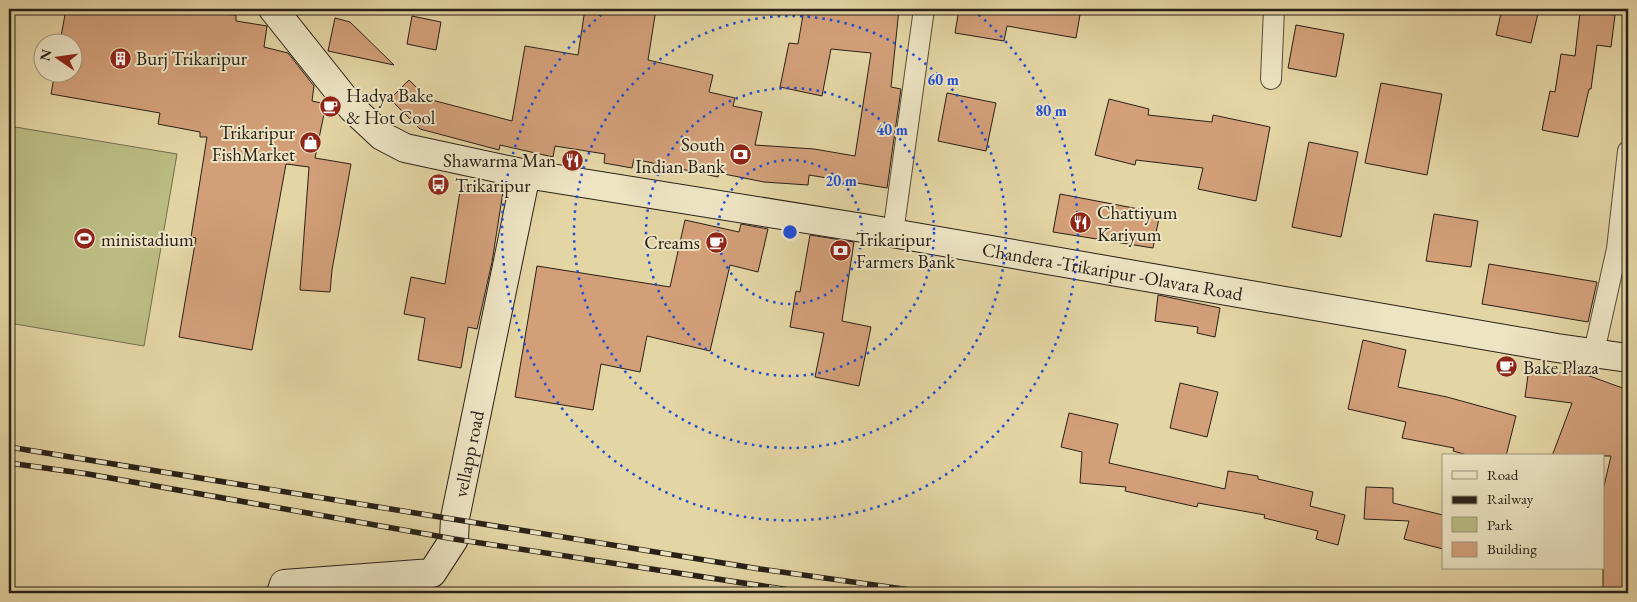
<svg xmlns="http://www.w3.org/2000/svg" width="1637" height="602" viewBox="0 0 1637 602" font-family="'EB Garamond',serif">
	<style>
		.green { fill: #babc82; stroke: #716e4c }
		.building { fill: #d29f79; stroke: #282017 }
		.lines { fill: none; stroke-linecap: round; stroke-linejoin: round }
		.minor-casing { stroke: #574d3a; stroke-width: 22 }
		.secondary-casing { stroke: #282017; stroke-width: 30 }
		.minor { stroke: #ede4c4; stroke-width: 20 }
		.secondary { stroke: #ede4c4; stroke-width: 28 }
		.rail-casing { stroke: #282017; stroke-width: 5.5 }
		.rail { stroke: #ede4c4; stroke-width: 4; stroke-dasharray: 11; stroke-linecap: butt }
		.ring { fill: none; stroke: #1d4ed8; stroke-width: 2.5; stroke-dasharray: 2.5 5 }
		.labels { text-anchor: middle; stroke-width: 4; stroke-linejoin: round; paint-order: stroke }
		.poi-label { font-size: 19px; fill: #282017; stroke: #ede4c4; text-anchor: start }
		.street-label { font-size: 19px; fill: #282017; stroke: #ede4c4 }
		.centre { fill: #1d4ed8; stroke: #ede4c4; stroke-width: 2.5 }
		.ring-label { font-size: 15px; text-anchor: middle; font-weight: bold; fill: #1d4ed8; stroke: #ede4c4; stroke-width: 4; stroke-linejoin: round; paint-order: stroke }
	</style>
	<rect width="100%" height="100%" fill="#e4d5a4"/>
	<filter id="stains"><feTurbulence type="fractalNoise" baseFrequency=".004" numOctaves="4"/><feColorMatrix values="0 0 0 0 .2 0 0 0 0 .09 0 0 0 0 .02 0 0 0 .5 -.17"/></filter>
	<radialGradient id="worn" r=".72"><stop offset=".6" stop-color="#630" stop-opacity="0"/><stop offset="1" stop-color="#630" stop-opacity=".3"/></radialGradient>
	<polygon class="green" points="9,126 177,154 144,346 9,323"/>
	<g class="building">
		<polygon points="66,9 207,9 207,13 236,15 236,21 267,26 264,47 288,53 314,86 312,101 326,104 315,158 351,164 332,270 330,292 300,290 309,167 286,164 252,350 179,337 196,238 191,237 207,137 200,137 200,132 158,124 160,113 51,94 55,72 72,72 72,42 60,42"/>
		<polygon points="585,9 656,9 648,60 713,75 709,92 735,98 733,106 762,112 755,145 814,149 855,156 871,53 831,49 822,96 780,87 789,43 798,44 804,9 899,9 891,87 901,89 887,188 809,175 808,185 764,182 719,173 718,177 634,159 632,168 604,163 605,154 555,146 553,157 500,145 499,150 420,129 390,99 409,80 428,99 512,121 525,46 578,55"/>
		<polygon points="959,9 1081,9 1076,38 1007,26 1004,41 955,33"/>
		<polygon points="1502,9 1539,9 1531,43 1496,35"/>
		<polygon points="1580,12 1615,15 1611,47 1597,45 1591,89 1589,89 1578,137 1542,130 1550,91 1555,92 1561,54 1575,56"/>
		<polygon points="412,16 441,22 436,50 407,44"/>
		<polygon points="335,18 350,22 394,65 328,51"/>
		<polygon points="1296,25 1344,34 1336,77 1288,68"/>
		<polygon points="1381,83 1442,94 1427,175 1365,163"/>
		<polygon points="947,93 996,103 986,151 938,141"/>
		<polygon points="1109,99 1149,109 1148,115 1212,122 1213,115 1270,127 1256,201 1198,189 1203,168 1136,160 1135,165 1095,155"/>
		<polygon points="1309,142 1358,152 1341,237 1292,227"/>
		<polygon points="461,185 503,192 492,262 477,329 468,327 461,368 418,360 425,318 404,314 411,277 445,284"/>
		<polygon points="1060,194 1160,213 1153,248 1053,232"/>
		<polygon points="1434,214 1478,221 1471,267 1426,261"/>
		<polygon points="685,220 739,232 741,224 768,229 758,272 730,265 710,351 647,336 640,372 601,364 593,410 515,397 537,266 670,287"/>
		<polygon points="810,235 854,242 842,321 871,327 859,386 815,377 824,333 790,327 796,291 800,292"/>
		<polygon points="1489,264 1597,282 1588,322 1482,304"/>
		<polygon points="1158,295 1220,308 1215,337 1197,333 1198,327 1155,321"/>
		<polygon points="1363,340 1406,350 1398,387 1447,397 1516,416 1506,456 1471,456 1453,451 1454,448 1402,438 1406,422 1348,409"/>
		<polygon points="1529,368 1569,374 1570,369 1628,390 1628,574 1624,593 1603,593 1603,490 1611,456 1552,456 1572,403 1525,397"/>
		<polygon points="1180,383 1218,392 1207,437 1170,428"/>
		<polygon points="1069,413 1118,424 1109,463 1225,489 1228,471 1258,476 1258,479 1313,492 1310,506 1345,515 1338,545 1316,539 1318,531 1264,518 1265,515 1198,503 1197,507 1125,491 1126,487 1080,483 1082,452 1061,447"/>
		<polygon points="1366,487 1393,488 1393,503 1443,515 1443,549 1404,539 1409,521 1364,519"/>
	</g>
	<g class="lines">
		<defs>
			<g id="minor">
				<polyline points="1271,79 1274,9"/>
				<polyline points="893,233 924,9"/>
				<polyline points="1594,352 1617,249 1628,151"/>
			</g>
			<g id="secondary">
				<path id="s1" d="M273,9L352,108L382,136L405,148L526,174L863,228L1557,348L1628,358"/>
				<path id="s2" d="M281,593L284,584L432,573L454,539L455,518L526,174"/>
			</g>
		</defs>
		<use href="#minor" class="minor-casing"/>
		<use href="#secondary" class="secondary-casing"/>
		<use href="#minor" class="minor"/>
		<use href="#secondary" class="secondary"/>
		<defs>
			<g id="rail">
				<polyline points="9,447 760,569 932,593"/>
				<polyline points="9,463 88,474 454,539 809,593"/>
			</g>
		</defs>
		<use href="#rail" class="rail-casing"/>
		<use href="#rail" class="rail"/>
	</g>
	<g class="ring">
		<circle cx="790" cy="232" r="72"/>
		<circle cx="790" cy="232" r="144"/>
		<circle cx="790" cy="232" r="216"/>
		<path d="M973 10A288 288 0 1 1 607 10"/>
	</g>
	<defs>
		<symbol id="building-disc" viewBox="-11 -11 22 22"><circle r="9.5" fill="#8f2418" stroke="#ede4c4"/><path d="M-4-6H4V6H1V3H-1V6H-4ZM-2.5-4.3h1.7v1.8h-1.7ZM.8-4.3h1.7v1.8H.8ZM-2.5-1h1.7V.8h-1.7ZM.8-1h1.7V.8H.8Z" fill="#fff"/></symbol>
		<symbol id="cafe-disc" viewBox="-11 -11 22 22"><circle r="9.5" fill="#8f2418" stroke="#ede4c4"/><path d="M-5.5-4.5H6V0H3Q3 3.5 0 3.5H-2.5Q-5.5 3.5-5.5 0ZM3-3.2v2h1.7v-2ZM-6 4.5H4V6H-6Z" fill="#fff"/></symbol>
		<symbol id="shop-disc" viewBox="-11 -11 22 22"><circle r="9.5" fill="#8f2418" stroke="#ede4c4"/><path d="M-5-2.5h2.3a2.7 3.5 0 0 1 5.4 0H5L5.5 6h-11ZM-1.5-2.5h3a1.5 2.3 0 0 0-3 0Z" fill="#fff"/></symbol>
		<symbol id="bank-disc" viewBox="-11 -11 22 22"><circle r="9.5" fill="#8f2418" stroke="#ede4c4"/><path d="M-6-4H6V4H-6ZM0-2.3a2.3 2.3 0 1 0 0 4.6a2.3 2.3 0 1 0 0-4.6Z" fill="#fff"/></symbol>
		<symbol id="restaurant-disc" viewBox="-11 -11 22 22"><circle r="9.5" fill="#8f2418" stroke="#ede4c4"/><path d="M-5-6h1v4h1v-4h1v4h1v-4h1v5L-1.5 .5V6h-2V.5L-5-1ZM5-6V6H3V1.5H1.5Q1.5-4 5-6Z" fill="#fff"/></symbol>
		<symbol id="bus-disc" viewBox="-11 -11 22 22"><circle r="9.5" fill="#8f2418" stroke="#ede4c4"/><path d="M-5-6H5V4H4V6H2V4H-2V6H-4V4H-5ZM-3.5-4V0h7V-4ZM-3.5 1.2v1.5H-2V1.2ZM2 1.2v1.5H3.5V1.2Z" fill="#fff"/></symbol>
		<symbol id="stadium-disc" viewBox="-11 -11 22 22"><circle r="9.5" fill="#8f2418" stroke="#ede4c4"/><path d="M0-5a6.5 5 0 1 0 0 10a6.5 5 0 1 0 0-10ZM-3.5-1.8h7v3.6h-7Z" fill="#fff"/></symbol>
	</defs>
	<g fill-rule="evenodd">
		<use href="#building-disc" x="108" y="46" width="25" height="25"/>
		<use href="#cafe-disc" x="318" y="94" width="25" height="25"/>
		<use href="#shop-disc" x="298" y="130" width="25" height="25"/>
		<use href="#bank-disc" x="728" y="142" width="25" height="25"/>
		<use href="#restaurant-disc" x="560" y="148" width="25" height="25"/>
		<use href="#bus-disc" x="426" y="172" width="25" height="25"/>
		<use href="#restaurant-disc" x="1068" y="210" width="25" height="25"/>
		<use href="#stadium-disc" x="72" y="226" width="25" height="25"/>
		<use href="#cafe-disc" x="704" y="230" width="25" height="25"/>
		<use href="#bank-disc" x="828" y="238" width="25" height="25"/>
		<use href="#cafe-disc" x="1494" y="354" width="25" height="25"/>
	</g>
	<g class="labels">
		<g class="poi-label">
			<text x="136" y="65">Burj Trikaripur</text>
			<text x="346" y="102">Hadya Bake<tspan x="346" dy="22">&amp; Hot Cool</tspan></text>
			<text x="295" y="139" text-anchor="end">Trikaripur<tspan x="295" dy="22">FishMarket</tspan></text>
			<text x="725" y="151" text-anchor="end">South<tspan x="725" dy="22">Indian Bank</tspan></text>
			<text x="556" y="167" text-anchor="end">Shawarma Man</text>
			<text x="455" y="192">Trikaripur</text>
			<text x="1097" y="219">Chattiyum<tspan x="1097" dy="22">Kariyum</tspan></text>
			<text x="101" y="246">ministadium</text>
			<text x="856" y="246">Trikaripur<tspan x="856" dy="22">Farmers Bank</tspan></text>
			<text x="700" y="249" text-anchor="end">Creams</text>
			<text x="1523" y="374">Bake Plaza</text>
		</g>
		<g class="street-label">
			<text dy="7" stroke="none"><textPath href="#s1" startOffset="912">Chandera -Trikaripur -Olavara Road</textPath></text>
			<text dy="7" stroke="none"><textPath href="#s2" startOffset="285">vellapp road</textPath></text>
		</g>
	</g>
	<circle cx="790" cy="232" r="8" class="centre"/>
	<g class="ring-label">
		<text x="943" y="85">60 m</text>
		<text x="1051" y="116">80 m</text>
		<text x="892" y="135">40 m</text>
		<text x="841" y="186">20 m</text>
	</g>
	<rect width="1637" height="602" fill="none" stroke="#e4d5a4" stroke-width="30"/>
	<rect x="10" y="10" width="1617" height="582" fill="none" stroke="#282017" stroke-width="2.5"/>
	<rect x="15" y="15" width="1607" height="572" fill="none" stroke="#282017"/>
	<rect x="1442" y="454" width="162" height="115" fill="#ede4c4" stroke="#9e967f"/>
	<rect x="1452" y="471" width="25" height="8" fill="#ede4c4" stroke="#9e967f"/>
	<text x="1487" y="480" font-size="15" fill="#282017">Road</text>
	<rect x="1452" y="496" width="25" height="8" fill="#282017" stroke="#9e967f"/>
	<text x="1487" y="504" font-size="15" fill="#282017">Railway</text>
	<rect x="1452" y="517" width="25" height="15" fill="#babc82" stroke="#9e967f"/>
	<text x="1487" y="530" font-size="15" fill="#282017">Park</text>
	<rect x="1452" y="542" width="25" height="15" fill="#d29f79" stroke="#9e967f"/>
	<text x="1487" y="554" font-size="15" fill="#282017">Building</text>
	<g transform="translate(58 58) rotate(283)"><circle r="24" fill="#ede4c4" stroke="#9e967f"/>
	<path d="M0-4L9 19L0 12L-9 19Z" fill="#8f2418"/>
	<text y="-8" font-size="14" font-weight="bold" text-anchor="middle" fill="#282017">N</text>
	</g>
	<rect width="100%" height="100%" filter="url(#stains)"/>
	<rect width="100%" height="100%" fill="url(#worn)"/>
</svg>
